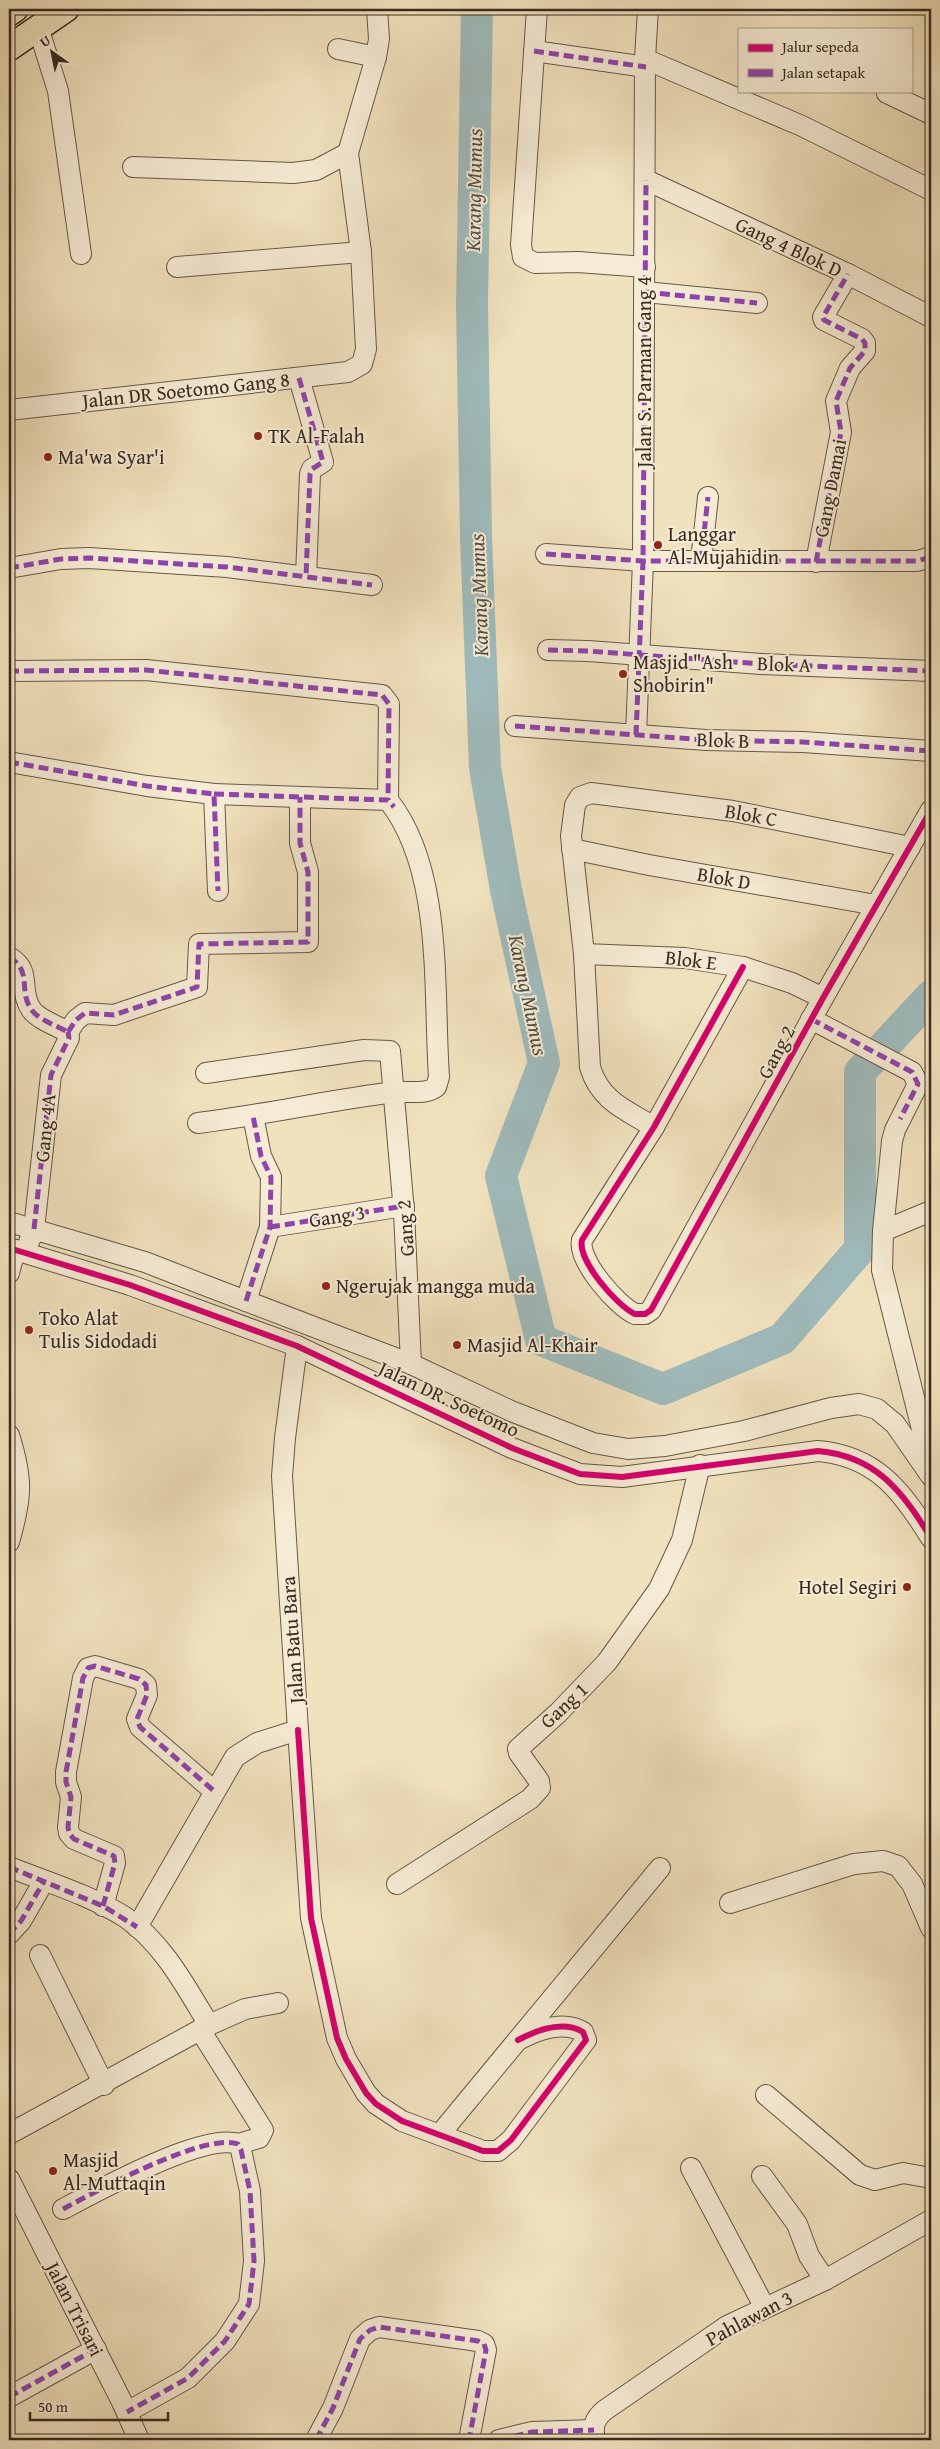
<svg xmlns="http://www.w3.org/2000/svg" width="940" height="2449" viewBox="0 0 940 2449" font-family="'Gentium Book Plus',serif">
	<style>
		.lines { fill: none; stroke-linecap: round; stroke-linejoin: round }
		.river { stroke: #9fbbbc; stroke-width: 32 }
		.minor-casing { stroke: #665848; stroke-width: 22 }
		.major-casing { stroke: #372a20; stroke-width: 28 }
		.minor { stroke: #f6ecd5; stroke-width: 20 }
		.major { stroke: #f1e2be; stroke-width: 25 }
		.quiet { stroke: #8e44ad; stroke-width: 5; stroke-dasharray: 10 5; stroke-linecap: butt }
		.cycleway-casing { stroke: #f6ecd5; stroke-width: 9 }
		.cycleway { stroke: #d6006c; stroke-width: 6 }
		.poi-dot { fill: #8f2418; stroke: #f6ecd5; stroke-width: 2 }
		.labels { text-anchor: middle; stroke-width: 4; stroke-linejoin: round; paint-order: stroke }
		.street-label { font-size: 20px; fill: #372a20; stroke: #f6ecd5 }
		.poi-label { font-size: 20px; fill: #372a20; stroke: #f6ecd5; text-anchor: start }
		.water-label { font-size: 21px; font-style: italic; fill: #514e47; stroke: #f6ecd5 }
	</style>
	<rect width="100%" height="100%" fill="#f1e2be"/>
	<filter id="stains"><feTurbulence type="fractalNoise" baseFrequency=".004" numOctaves="4"/><feColorMatrix values="0 0 0 0 .2 0 0 0 0 .09 0 0 0 0 .02 0 0 0 .5 -.17"/></filter>
	<radialGradient id="worn" r=".72"><stop offset=".6" stop-color="#630" stop-opacity="0"/><stop offset="1" stop-color="#630" stop-opacity=".3"/></radialGradient>
	<g class="lines">
		<polyline class="river" points="477,9 472,304 476,538 485,768 506,890 544,1063 501,1176 541,1340 663,1389 782,1339 860,1249 860,1072 931,996"/>
		<defs>
			<g id="minor">
				<polyline points="537,9 521,245 523,257 535,263 578,262 645,267"/>
				<polyline points="38,27 58,91 81,254"/>
				<polyline points="338,49 376,57"/>
				<polyline points="534,51 646,67"/>
				<polyline points="645,59 802,126 931,190"/>
				<polyline points="887,93 931,114"/>
				<polyline points="133,167 293,173 316,170 348,153"/>
				<polyline points="646,180 848,274 931,317"/>
				<polyline points="177,267 361,252"/>
				<polyline points="645,292 757,303"/>
				<polyline points="299,378 323,462 312,469 310,474 306,577"/>
				<polyline points="9,410 348,372 362,364 366,349 361,252 348,153 376,57 379,39 377,9"/>
				<polyline points="546,554 643,561 917,561 931,557"/>
				<polyline points="701,561 708,497"/>
				<polyline points="816,562 841,432 836,401 850,368 865,351 865,343 862,339 824,320 823,317 848,274"/>
				<polyline points="9,568 61,559 89,558 227,567 372,585"/>
				<polyline points="548,650 588,651 761,664 931,671"/>
				<polyline points="9,671 146,670 382,695 389,704 388,800"/>
				<polyline points="515,726 706,740 803,742 931,751"/>
				<polyline points="636,735 643,561 645,59 648,9"/>
				<polyline points="9,762 147,786 214,794 218,891"/>
				<polyline points="572,849 649,865 876,905"/>
				<polyline points="584,954 685,958 743,967 792,983 823,998"/>
				<path d="M9,957C33,971 18,990 31,1009C37,1019 57,1026 68,1032"/>
				<path d="M743,967L654,1127L582,1240C577,1260 617,1306 635,1314H645L651,1310L823,998L931,810"/>
				<polyline points="811,1019 912,1072 918,1084 895,1130 892,1141 883,1231"/>
				<polyline points="68,1032 76,1020 85,1013 114,1015 197,987 199,944 308,942 308,872 300,843 300,797"/>
				<polyline points="206,1073 364,1050 390,1051 404,1212 411,1364"/>
				<path d="M198,1123C264,1115 329,1100 395,1092C408,1091 426,1095 436,1087L439,1077C433,992 444,870 388,800L214,794"/>
				<path d="M654,1127C626,1110 600,1101 590,1067L584,954L571,836L575,805L580,797L591,793L733,811L910,847"/>
				<polyline points="9,1222 145,1262 204,1285 411,1364 511,1411 593,1443 628,1449 665,1446 744,1431 831,1408 859,1404 877,1409 895,1424 931,1476"/>
				<polyline points="270,1227 404,1206"/>
				<polyline points="29,1242 34,1229 51,1075 69,1038 68,1032"/>
				<path d="M9,1248L130,1285L297,1346L512,1448L580,1474L622,1477L818,1451C876,1456 902,1491 931,1538"/>
				<polyline points="9,1273 15,1250"/>
				<polyline points="246,1301 270,1227 271,1177 261,1156 253,1116"/>
				<path d="M9,1435C23,1479 22,1497 9,1542"/>
				<polyline points="931,1465 882,1270 883,1231 931,1211"/>
				<path d="M298,1730L311,1918L337,2038L346,2059L366,2093L376,2104L402,2121L483,2151H498L511,2140L586,2040L583,2032C563,2020 537,2030 518,2040"/>
				<path d="M9,1867C47,1882 90,1895 125,1917C163,1943 186,1987 209,2025"/>
				<polyline points="397,1884 530,1799 540,1788 539,1781 519,1753 518,1749 558,1713 607,1662 659,1589 682,1540 700,1465"/>
				<polyline points="730,1903 854,1864 883,1861 898,1866 912,1884 931,1928"/>
				<polyline points="103,1906 115,1863 114,1856 74,1839 69,1833 68,1827 71,1797 66,1782 66,1772 83,1678 88,1668 95,1666 139,1679 146,1685 147,1695 137,1719 140,1727 214,1791"/>
				<polyline points="137,1927 235,1757 257,1743 298,1730 282,1476 285,1438 297,1346"/>
				<polyline points="9,1934 21,1921 44,1881"/>
				<polyline points="40,1955 104,2085"/>
				<polyline points="200,2030 263,2130 259,2138 238,2144"/>
				<polyline points="766,2095 860,2175 875,2180 903,2173 931,2178"/>
				<polyline points="9,2134 209,2025 245,2009 278,2003"/>
				<polyline points="440,2134 660,1868"/>
				<polyline points="691,2168 765,2308"/>
				<polyline points="762,2176 797,2224 809,2256 825,2280"/>
				<polyline points="9,2179 122,2402 139,2440"/>
				<path d="M63,2209C95,2192 204,2132 238,2144L241,2150L250,2191L254,2261L249,2304L225,2341L188,2378L127,2412"/>
				<polyline points="9,2397 96,2349"/>
				<polyline points="316,2440 333,2408 360,2339 370,2330 379,2327 478,2341 484,2344 486,2350 469,2440"/>
				<polyline points="499,2440 532,2432 594,2430"/>
				<path d="M595,2440C592,2427 594,2419 605,2410L727,2326L825,2280L931,2220"/>
			</g>
			<g id="major">
				<polyline points="9,13 15,9"/>
				<polyline points="9,48 66,9"/>
			</g>
		</defs>
		<use href="#minor" class="minor-casing"/>
		<use href="#major" class="major-casing"/>
		<use href="#minor" class="minor"/>
		<use href="#major" class="major"/>
		<g class="quiet">
			<polyline points="534,51 646,67"/>
			<polyline points="645,292 757,303"/>
			<polyline points="299,378 323,462 312,469 310,474 306,577"/>
			<polyline points="546,554 643,561 917,561 931,557"/>
			<polyline points="701,561 708,497"/>
			<polyline points="816,562 841,432 836,401 850,368 865,351 865,343 862,339 824,320 823,317 848,274"/>
			<polyline points="9,568 61,559 89,558 227,567 372,585"/>
			<polyline points="548,650 588,651 761,664 931,671"/>
			<polyline points="9,671 146,670 382,695 389,704 388,800"/>
			<polyline points="515,726 706,740 803,742 931,751"/>
			<polyline points="636,735 643,561 646,180"/>
			<polyline points="9,762 147,786 214,794 218,891"/>
			<polyline points="214,794 388,800 394,807"/>
			<polyline points="9,947 9,956"/>
			<path d="M9,957C33,971 18,990 31,1009C37,1019 57,1026 68,1032"/>
			<polyline points="811,1019 912,1072 918,1084 900,1119"/>
			<polyline points="68,1032 76,1020 85,1013 114,1015 197,987 199,944 308,942 308,872 300,843 300,797"/>
			<polyline points="270,1227 404,1206"/>
			<polyline points="34,1229 51,1075 69,1038 68,1032"/>
			<polyline points="246,1301 270,1227 271,1177 261,1156 253,1116"/>
			<polyline points="9,1867 103,1906 137,1927"/>
			<polyline points="103,1906 115,1863 114,1856 74,1839 69,1833 68,1827 71,1797 66,1782 66,1772 83,1678 88,1668 95,1666 139,1679 146,1685 147,1695 137,1719 140,1727 214,1791"/>
			<polyline points="9,1934 21,1921 44,1881"/>
			<path d="M63,2209C95,2192 204,2132 238,2144L241,2150L250,2191L254,2261L249,2304L225,2341L188,2378L127,2412"/>
			<polyline points="9,2397 96,2349"/>
			<polyline points="316,2440 333,2408 360,2339 370,2330 379,2327 478,2341 484,2344 486,2350 469,2440"/>
			<polyline points="499,2440 532,2432 594,2430"/>
		</g>
		<defs>
			<g id="cycleway">
				<path d="M743,967L654,1127L582,1240C577,1260 617,1306 635,1314H645L651,1310L823,998L931,810"/>
				<path d="M9,1248L130,1285L297,1346L512,1448L580,1474L622,1477L818,1451C876,1456 902,1491 931,1538"/>
				<path d="M298,1730L311,1918L337,2038L346,2059L366,2093L376,2104L402,2121L483,2151H498L511,2140L586,2040L583,2032C563,2020 537,2030 518,2040"/>
			</g>
		</defs>
		<use href="#cycleway" class="cycleway-casing"/>
		<use href="#cycleway" class="cycleway"/>
	</g>
	<g class="poi-dot">
		<circle cx="258" cy="436" r="5"/>
		<circle cx="48" cy="457" r="5"/>
		<circle cx="658" cy="545" r="5"/>
		<circle cx="623" cy="674" r="5"/>
		<circle cx="326" cy="1286" r="5"/>
		<circle cx="29" cy="1330" r="5"/>
		<circle cx="457" cy="1345" r="5"/>
		<circle cx="907" cy="1587" r="5"/>
		<circle cx="53" cy="2171" r="5"/>
	</g>
	<g class="labels">
		<g class="street-label">
			<text transform="translate(789 247) rotate(25)" y="7">Gang 4 Blok D</text>
			<text transform="translate(644 372) rotate(-90)" y="7">Jalan S. Parman Gang 4</text>
			<text transform="translate(186 390) rotate(-6)" y="7">Jalan DR Soetomo Gang 8</text>
			<text transform="translate(830 488) rotate(-79)" y="7">Gang Damai</text>
			<text transform="translate(784 664) rotate(2)" y="7">Blok A</text>
			<text transform="translate(723 740) rotate(2)" y="7">Blok B</text>
			<text transform="translate(751 815) rotate(10)" y="7">Blok C</text>
			<text transform="translate(724 878) rotate(10)" y="7">Blok D</text>
			<text transform="translate(691 960) rotate(7)" y="7">Blok E</text>
			<text transform="translate(776 1052) rotate(-62)" y="7">Gang 2</text>
			<text transform="translate(45 1128) rotate(-84)" y="7">Gang 4A</text>
			<text transform="translate(337 1216) rotate(-9)" y="7">Gang 3</text>
			<text transform="translate(405 1228) rotate(-94)" y="7">Gang 2</text>
			<text transform="translate(449 1399) rotate(25)" y="7">Jalan DR. Soetomo</text>
			<text transform="translate(292 1640) rotate(-94)" y="7">Jalan Batu Bara</text>
			<text transform="translate(564 1705) rotate(-43)" y="7">Gang 1</text>
			<text transform="translate(75 2309) rotate(63)" y="7">Jalan Trisari</text>
			<text transform="translate(749 2318) rotate(-28)" y="7">Pahlawan 3</text>
		</g>
		<g class="poi-label">
			<text x="268" y="443">TK Al-Falah</text>
			<text x="58" y="464">Ma'wa Syar'i</text>
			<text x="668" y="541">Langgar<tspan x="668" dy="23">Al-Mujahidin</tspan></text>
			<text x="633" y="669">Masjid "Ash<tspan x="633" dy="23">Shobirin"</tspan></text>
			<text x="336" y="1293">Ngerujak mangga muda</text>
			<text x="39" y="1325">Toko Alat<tspan x="39" dy="23">Tulis Sidodadi</tspan></text>
			<text x="467" y="1352">Masjid Al-Khair</text>
			<text x="897" y="1594" text-anchor="end">Hotel Segiri</text>
			<text x="63" y="2167">Masjid<tspan x="63" dy="23">Al-Muttaqin</tspan></text>
		</g>
		<g class="water-label">
			<text transform="translate(474 190) rotate(-89)" y="7">Karang Mumus</text>
			<text transform="translate(479 595) rotate(-92)" y="7">Karang Mumus</text>
			<text transform="translate(528 995) rotate(78)" y="7">Karang Mumus</text>
		</g>
	</g>
	<rect width="940" height="2449" fill="none" stroke="#f1e2be" stroke-width="30"/>
	<rect x="10" y="10" width="920" height="2429" fill="none" stroke="#372a20" stroke-width="2.5"/>
	<rect x="15" y="15" width="910" height="2419" fill="none" stroke="#372a20"/>
	<rect x="738" y="28" width="175" height="65" fill="#f6ecd5" stroke="#aa9e8d"/>
	<rect x="748" y="44" width="25" height="8" fill="#d6006c" stroke="#aa9e8d"/>
	<text x="782" y="52" font-size="15" fill="#372a20">Jalur sepeda</text>
	<rect x="748" y="69" width="25" height="8" fill="#8e44ad" stroke="#aa9e8d"/>
	<text x="782" y="78" font-size="15" fill="#372a20">Jalan setapak</text>
	<g transform="translate(52 52) rotate(327)" stroke="#f6ecd5" stroke-width="4" paint-order="stroke">
	<path d="M0-4L9 19L0 12L-9 19Z" fill="#372a20"/>
	<text y="-8" font-size="14" font-weight="bold" text-anchor="middle" fill="#372a20">U</text>
	</g>
	<path d="M30 2412v8h138v-8" fill="none" stroke="#372a20" stroke-width="2.5"/>
	<text x="38" y="2412" font-size="15" fill="#372a20" stroke="#f6ecd5" stroke-width="4" paint-order="stroke">50 m</text>
	<rect width="100%" height="100%" filter="url(#stains)"/>
	<rect width="100%" height="100%" fill="url(#worn)"/>
</svg>
